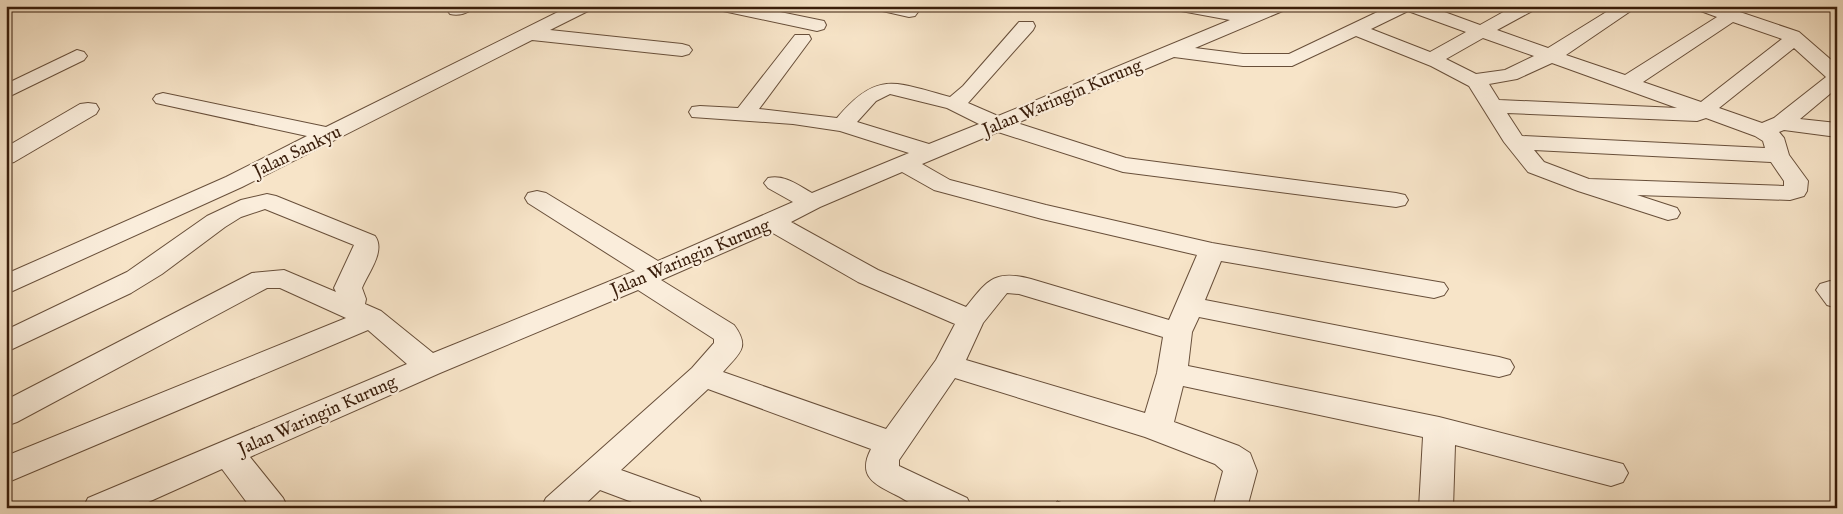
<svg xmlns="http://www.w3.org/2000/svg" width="1843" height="514" viewBox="0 0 1843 514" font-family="'IM FELL English',serif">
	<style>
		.building { fill: #e09e84; stroke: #391d0a }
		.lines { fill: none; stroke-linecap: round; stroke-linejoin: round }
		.minor-casing { stroke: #684f3a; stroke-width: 2 }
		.minor { fill: #faeddb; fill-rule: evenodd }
		.labels { text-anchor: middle; stroke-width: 4.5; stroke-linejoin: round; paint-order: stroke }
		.street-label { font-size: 18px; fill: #391d0a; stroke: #faeddb }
	</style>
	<rect width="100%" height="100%" fill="#f7e4c8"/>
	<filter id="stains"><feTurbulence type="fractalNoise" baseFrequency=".004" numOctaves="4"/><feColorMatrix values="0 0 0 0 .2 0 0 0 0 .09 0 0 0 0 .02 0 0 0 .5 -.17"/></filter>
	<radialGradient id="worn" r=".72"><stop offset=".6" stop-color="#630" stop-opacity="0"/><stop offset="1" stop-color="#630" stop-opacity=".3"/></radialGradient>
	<polygon class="building" points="1057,501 1077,508 1053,508"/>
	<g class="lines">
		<defs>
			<g id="minor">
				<path d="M450,6H474C469,14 458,16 450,14L447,10Z"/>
				<polygon points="570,6 593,6 590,10 550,30 682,44 689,46 692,50 689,54 682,56 532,40 242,187 6,294 6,274 226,177 307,136 156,103 153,99 156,95 163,93 326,127"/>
				<polygon points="714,6 751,6 824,21 826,25 824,29 817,31 723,11 717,10"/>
				<polygon points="875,6 915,8 918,12 915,16 909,17 878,10"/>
				<path d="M1172,6H1214L1248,12L1263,6H1288L1285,10L1195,48L1243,54H1289L1390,6H1428L1480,25L1514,6H1537L1534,10L1497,30L1548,48L1616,6H1638L1566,55L1625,75L1717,17L1698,10L1695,6H1722L1799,32L1837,65V88L1800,119L1837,123V137L1784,130L1779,132L1784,138L1789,155L1808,181L1807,191L1804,196L1790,200L1637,195L1677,208L1680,213L1677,218L1668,220L1578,191L1528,172L1504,142L1469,86L1431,66L1356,36L1292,66H1243L1174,57L1017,123L1126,158L1396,193L1405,195L1408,200L1405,205L1396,207L1123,172L998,132L922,164L950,180L1046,205L1212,243L1444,283L1448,289L1444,295L1434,298L1221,261L1205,300L1499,357L1510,360L1514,367L1510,374L1499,377L1199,317L1192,332L1188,366L1439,417L1623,464L1628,473L1623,482L1611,486L1455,445L1453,508H1419L1423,437L1183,386L1174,422L1239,446L1250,453L1257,471L1247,508H1213L1223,471L1215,464L1145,437L955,378L899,460V466L967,498L972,508C957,508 935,512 921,507C912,505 904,499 896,495C874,484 857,476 871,449L708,389L621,470L699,498L704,508H648L600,490L581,508H541L546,498L692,368L714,343V339L638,290L440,373L250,457L283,498L288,508H251L222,469L135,508H83L88,498L407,364L368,330L6,483V456L346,318L280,288H267L17,422L6,426V400L252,273L284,270L336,292L334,288L354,245L265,209L241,217L225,227L162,274L131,293L6,352V330L127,272L207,216L241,200L267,194L276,196L375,236C386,251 368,273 362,288L366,299L365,304L381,311L433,353L635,271L528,203L525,198L528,193L537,191L546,193L658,261L793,202L768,188L764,183L768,178C784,174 798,185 812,193L909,153L840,131L793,124L692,117L689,112L692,107L700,106L738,108L795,35H809L811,39L759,109L837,118C878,69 896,83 950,97L963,86L1019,22H1033L1035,26L1033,30L968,103L998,116L1230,20L1181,11L1175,10ZM1408,11L1466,32L1430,52L1371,29ZM1733,22L1782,39L1701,102L1643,82ZM1483,38L1534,56L1505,70L1476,74L1446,59ZM1794,48L1826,77L1774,118L1762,123L1719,108ZM1552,63L1677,108L1499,100L1489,84L1517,79ZM890,94L947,108L979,124L929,144L857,122L876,101ZM1507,113L1697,121L1706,118L1755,136L1763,141L1765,148L1522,136ZM1534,150L1771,162L1784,181V186L1589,179L1544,162ZM902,172L934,190L1042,219L1197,255L1169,320L1031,279C994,269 987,281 966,307L878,270L791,222L820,207ZM771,232L858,282L955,324L936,360L886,429L723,372C739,353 751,348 734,325L661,280ZM1007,293L1019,294L1163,337L1157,373L1145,413L966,360L983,323Z"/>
				<polygon points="77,50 84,52 87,56 84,60 6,98 6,84"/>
				<polygon points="88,103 96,104 99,109 96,114 14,162 6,164 6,147 80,104"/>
				<polygon points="1830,281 1837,283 1837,308 1827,305 1816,290 1820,284"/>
			</g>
		</defs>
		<use href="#minor" class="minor-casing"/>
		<use href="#minor" class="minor"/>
	</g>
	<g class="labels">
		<g class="street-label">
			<text transform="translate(1062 97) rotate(-23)" y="6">Jalan Waringin Kurung</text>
			<text transform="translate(297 151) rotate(-26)" y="6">Jalan Sankyu</text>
			<text transform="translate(690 257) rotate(-23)" y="6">Jalan Waringin Kurung</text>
			<text transform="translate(317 415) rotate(-24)" y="6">Jalan Waringin Kurung</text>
		</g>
	</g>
	<rect width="1843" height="514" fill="none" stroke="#f7e4c8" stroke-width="25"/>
	<rect x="8" y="8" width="1828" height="499" fill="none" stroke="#391d0a" stroke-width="2.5"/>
	<rect x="12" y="12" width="1818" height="489" fill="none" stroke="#391d0a"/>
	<rect width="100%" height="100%" filter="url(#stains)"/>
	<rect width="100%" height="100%" fill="url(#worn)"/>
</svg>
